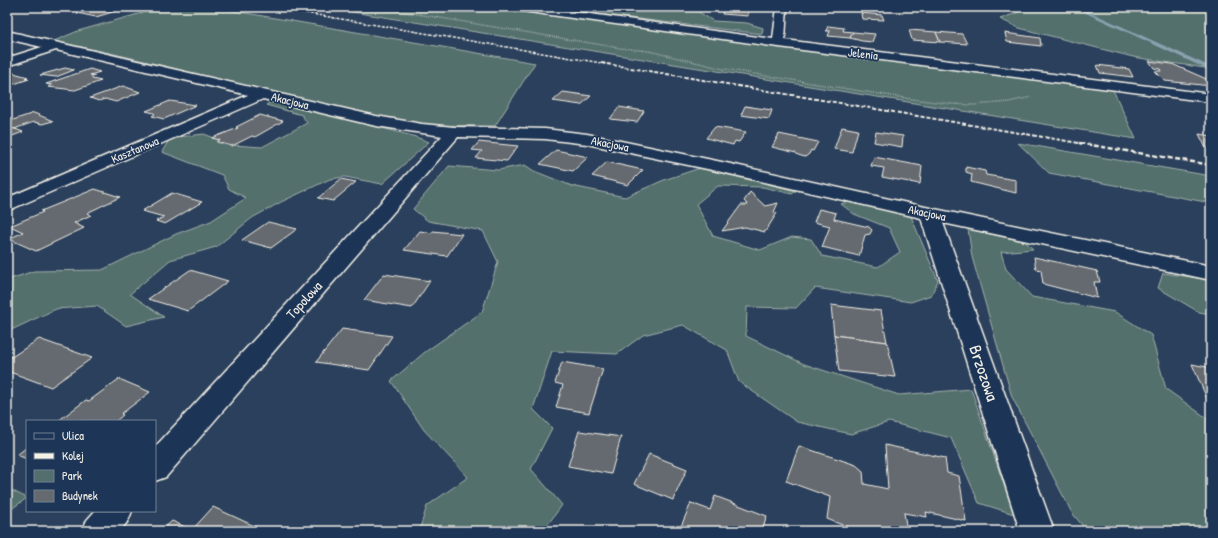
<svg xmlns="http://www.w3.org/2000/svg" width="1218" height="538" viewBox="0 0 1218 538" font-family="'Patrick Hand',sans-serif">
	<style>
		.green { fill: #526f6d; stroke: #a3b0aa }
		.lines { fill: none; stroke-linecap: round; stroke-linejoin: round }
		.stream { fill: #89a2af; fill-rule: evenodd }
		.building { fill: #656a70; stroke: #f4f1e8 }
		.minor-casing { stroke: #f4f1e8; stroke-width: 3 }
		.path { stroke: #f4f1e8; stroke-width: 1.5; stroke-dasharray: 0.5 1.5; stroke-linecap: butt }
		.minor { fill: #1d3557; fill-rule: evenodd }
		.rail-far2 { stroke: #f4f1e8; stroke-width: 1.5; stroke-dasharray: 3 1.5; stroke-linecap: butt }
		.rail-far1 { stroke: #f4f1e8; stroke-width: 2; stroke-dasharray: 4 2; stroke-linecap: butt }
		.rail { stroke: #f4f1e8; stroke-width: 2.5; stroke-dasharray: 5 2.5; stroke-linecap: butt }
		.labels { text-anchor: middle; stroke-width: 3.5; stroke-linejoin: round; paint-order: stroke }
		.far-street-label { font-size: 12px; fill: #f4f1e8; stroke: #1d3557 }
		.street-label { font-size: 14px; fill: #f4f1e8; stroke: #1d3557 }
		.near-street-label { font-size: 17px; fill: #f4f1e8; stroke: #1d3557 }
	</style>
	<rect width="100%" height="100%" fill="#2b405c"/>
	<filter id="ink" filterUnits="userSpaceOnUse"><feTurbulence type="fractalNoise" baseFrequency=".025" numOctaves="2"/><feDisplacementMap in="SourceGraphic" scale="8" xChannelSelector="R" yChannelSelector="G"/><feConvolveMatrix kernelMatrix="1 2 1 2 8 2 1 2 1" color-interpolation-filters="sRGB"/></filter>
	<g filter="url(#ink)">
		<g class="green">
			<polygon points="163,7 211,7 535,63 495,126 428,125 380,118 119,55 54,41 78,31"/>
			<polygon points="322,7 497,7 1113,90 1136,139"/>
			<polygon points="584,7 698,7 699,12 713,21 747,23 763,28 762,34 582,12"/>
			<polygon points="1012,7 1211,7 1211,69 1133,57 1019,28 1000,19 1019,12"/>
			<polygon points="274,100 413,136 429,142 382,184 345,177 330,179 281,202 252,218 216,247 170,260 130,294 164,317 126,326 97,306 56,309 7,332 7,280 34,271 102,270 176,234 211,221 246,198 229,189 222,175 162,152 170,138 204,134 233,145 262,147 307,123 302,115 266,105"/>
			<polygon points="1018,143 1211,176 1211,203 1049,173"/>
			<polygon points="525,165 534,171 572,186 625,197 664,180 700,168 796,191 792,194 763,187 718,186 696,204 713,236 760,250 792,237 811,239 822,256 878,267 900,252 889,228 854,214 841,204 855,200 910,214 938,281 931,295 911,302 815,288 796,308 747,307 746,336 804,364 899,395 971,389 1014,514 979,503 951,438 889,422 851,434 797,422 739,382 727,350 683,325 643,335 617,354 552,351 533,409 552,428 531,469 562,505 543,531 419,531 427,506 468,477 424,430 391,381 425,352 482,312 498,262 483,231 428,221 413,209 449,166 498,170"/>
			<polygon points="968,229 1026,242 1033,249 1001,252 1006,269 1032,297 1115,312 1151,335 1166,389 1211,421 1211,531 1087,531 1072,513 1012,397 972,257"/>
			<polygon points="1163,273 1211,280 1211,314 1199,312 1158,288"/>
			<polygon points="7,488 27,498 7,512"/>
		</g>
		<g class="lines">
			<polygon class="stream" points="1073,7 1079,7 1211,67 1211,71"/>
		</g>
		<g class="building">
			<polygon points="89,7 99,7 109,10 119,10 96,17 77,13 91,10 84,8"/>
			<polygon points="719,7 744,7 744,10 751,11 748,11 748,16 722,14 723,9 717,9"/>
			<polygon points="982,7 1004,7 1010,11 987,10"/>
			<polygon points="861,13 882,15 884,20 862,19"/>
			<polygon points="828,26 844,28 843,31 853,32 850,38 828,36 830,31 826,31"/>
			<polygon points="909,30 936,32 940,42 912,40"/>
			<polygon points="853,32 875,34 872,42 862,41 850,38"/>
			<polygon points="936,32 962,34 967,44 940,42"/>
			<polygon points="1005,33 1040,38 1041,46 1007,42"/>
			<polygon points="1149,61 1172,64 1211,81 1211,86 1165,81 1155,71 1161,71 1160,69 1154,68"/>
			<polygon points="1097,65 1129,69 1133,77 1100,73"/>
			<polygon points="65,68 74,70 56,77 40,75"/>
			<polygon points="90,69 100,72 90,75 95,76 92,77 92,79 101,81 75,90 48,87 52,85 46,84"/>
			<polygon points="10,72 28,77 25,78 29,79 14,84 7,84 7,73"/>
			<polygon points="123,86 140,92 116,102 105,99 99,101 90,98"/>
			<polygon points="563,92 591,96 581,105 553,101"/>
			<polygon points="170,101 196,105 164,119 152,116 155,114 154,113 146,111"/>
			<polygon points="745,106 772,110 769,119 741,115"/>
			<polygon points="619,107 644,111 637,122 610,119"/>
			<polygon points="34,113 53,121 42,124 34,122 14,129 7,127 7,122"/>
			<polygon points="260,115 283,121 255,137 252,136 232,146 217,142 220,140 212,138 238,128 236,127"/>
			<polygon points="7,127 18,130 23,132 7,138"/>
			<polygon points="715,127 746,132 739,142 735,141 733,145 706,138"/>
			<polygon points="842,127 858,130 852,152 834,149"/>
			<polygon points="876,132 903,136 902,147 874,142"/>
			<polygon points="779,134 818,142 813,151 811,150 809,154 805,157 798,155 796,153 772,147"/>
			<polygon points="1199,134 1211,136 1211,149 1206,148"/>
			<polygon points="479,142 488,143 518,146 507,161 476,158 482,151 472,150"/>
			<polygon points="556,150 588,157 573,171 540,164"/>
			<polygon points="874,157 922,166 920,184 882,177 884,168 871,166"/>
			<polygon points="607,162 643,170 628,185 592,176"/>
			<polygon points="966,167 985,171 986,175 1016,180 1016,193 971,182 972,174 966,172"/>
			<polygon points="341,179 356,182 333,201 318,198"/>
			<polygon points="95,189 120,197 87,213 91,215 74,223 84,228 36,251 9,239 23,232 10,226 43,212 41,211"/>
			<polygon points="750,192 765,206 778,203 774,212 777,213 765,232 745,227 722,231 741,205 748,205 744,201"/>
			<polygon points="172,193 202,202 165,224 156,221 164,217 142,211"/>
			<polygon points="819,209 836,213 834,219 869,227 872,230 870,234 865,235 859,256 822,247 830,226 814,222"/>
			<polygon points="268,222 297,229 271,248 242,240"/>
			<polygon points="420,231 432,233 433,231 462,234 447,256 404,250"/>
			<polygon points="1034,257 1097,271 1100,282 1094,282 1097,298 1043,284 1041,270 1036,269"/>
			<polygon points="190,270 228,281 188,311 148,299"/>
			<polygon points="384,274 430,281 412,308 364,300"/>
			<polygon points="831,305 881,311 887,342 834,335"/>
			<polygon points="342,329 392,336 369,370 316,362"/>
			<polygon points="834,335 887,342 895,377 839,371"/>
			<polygon points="39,339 70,350 92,358 51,387 7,371 7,360"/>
			<polygon points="562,362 603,369 589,413 556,407 563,385 555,383"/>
			<polygon points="1192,364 1211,368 1211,401 1208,401"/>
			<polygon points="119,379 150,392 121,414 123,415 116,421 58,421 86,400 89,401"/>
			<polygon points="579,431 621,437 611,474 568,466"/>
			<polygon points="885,445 945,458 947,473 959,476 966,521 926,512 927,517 904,513 907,531 858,531 827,519 830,497 786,481 799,446 856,465 863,471 864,484 888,489"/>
			<polygon points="27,447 27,459 17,455"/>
			<polygon points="649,454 687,469 673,500 634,484"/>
			<polygon points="715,496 767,516 762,531 679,531 691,503 710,510"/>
			<polygon points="213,507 261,529 259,531 161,531 172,521 192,530"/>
		</g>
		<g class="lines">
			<defs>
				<g id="minor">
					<polygon points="510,7 539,7 773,39 777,7 787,7 785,40 1211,94 1211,102 779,47 515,10"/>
					<polygon points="7,31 376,116 422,124 454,127 545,129 587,134 717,161 930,208 1211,266 1211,280 943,223 1054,531 1020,531 921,218 717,171 587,144 545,139 458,137 166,477 155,481 155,447 442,136 376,126 263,99 7,211 7,198 248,95 56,50 7,66 7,58 42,47 7,39"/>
					<polygon points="95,511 132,511 128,521 120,531 82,531 87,520"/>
				</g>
			</defs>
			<use href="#minor" class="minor-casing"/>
			<g class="path">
				<polyline points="375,7 620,48 649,51 724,69 904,98 952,104 974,105 1009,102 1031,97"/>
				<polyline points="7,8 14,7"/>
			</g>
			<use href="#minor" class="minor"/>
			<polyline class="rail-far2" points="270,7 607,64"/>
			<polyline class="rail-far1" points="601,63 1085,144"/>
			<polyline class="rail" points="1079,143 1211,165"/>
		</g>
	</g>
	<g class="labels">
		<g class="far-street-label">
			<text transform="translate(863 54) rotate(7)" y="4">Jelenia</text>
			<text transform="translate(290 101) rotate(14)" y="4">Akacjowa</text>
			<text transform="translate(610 144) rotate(11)" y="4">Akacjowa</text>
			<text transform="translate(135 150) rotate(-23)" y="4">Kasztanowa</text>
			<text transform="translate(927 213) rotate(12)" y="4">Akacjowa</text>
		</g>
		<g class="street-label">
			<text transform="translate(304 300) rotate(-48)" y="5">Topolowa</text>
		</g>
		<g class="near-street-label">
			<text transform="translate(984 373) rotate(71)" y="6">Brzozowa</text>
		</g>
	</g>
	<rect width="1218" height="538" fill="none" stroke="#1d3557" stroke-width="24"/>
	<rect x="12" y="12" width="1194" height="514" fill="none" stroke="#f4f1e8" stroke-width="1.5" filter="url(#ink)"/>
	<rect x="26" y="420" width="130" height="92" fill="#1d3557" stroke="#738091"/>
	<rect x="34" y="433" width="20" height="6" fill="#1d3557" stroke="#738091"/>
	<text x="62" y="440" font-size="12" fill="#f4f1e8">Ulica</text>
	<rect x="34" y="453" width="20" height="6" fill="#f4f1e8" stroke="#738091"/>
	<text x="62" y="460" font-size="12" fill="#f4f1e8">Kolej</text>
	<rect x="34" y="470" width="20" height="12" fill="#526f6d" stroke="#738091"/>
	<text x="62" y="480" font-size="12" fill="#f4f1e8">Park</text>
	<rect x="34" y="490" width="20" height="12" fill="#656a70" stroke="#738091"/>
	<text x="62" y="500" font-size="12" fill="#f4f1e8">Budynek</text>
</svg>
